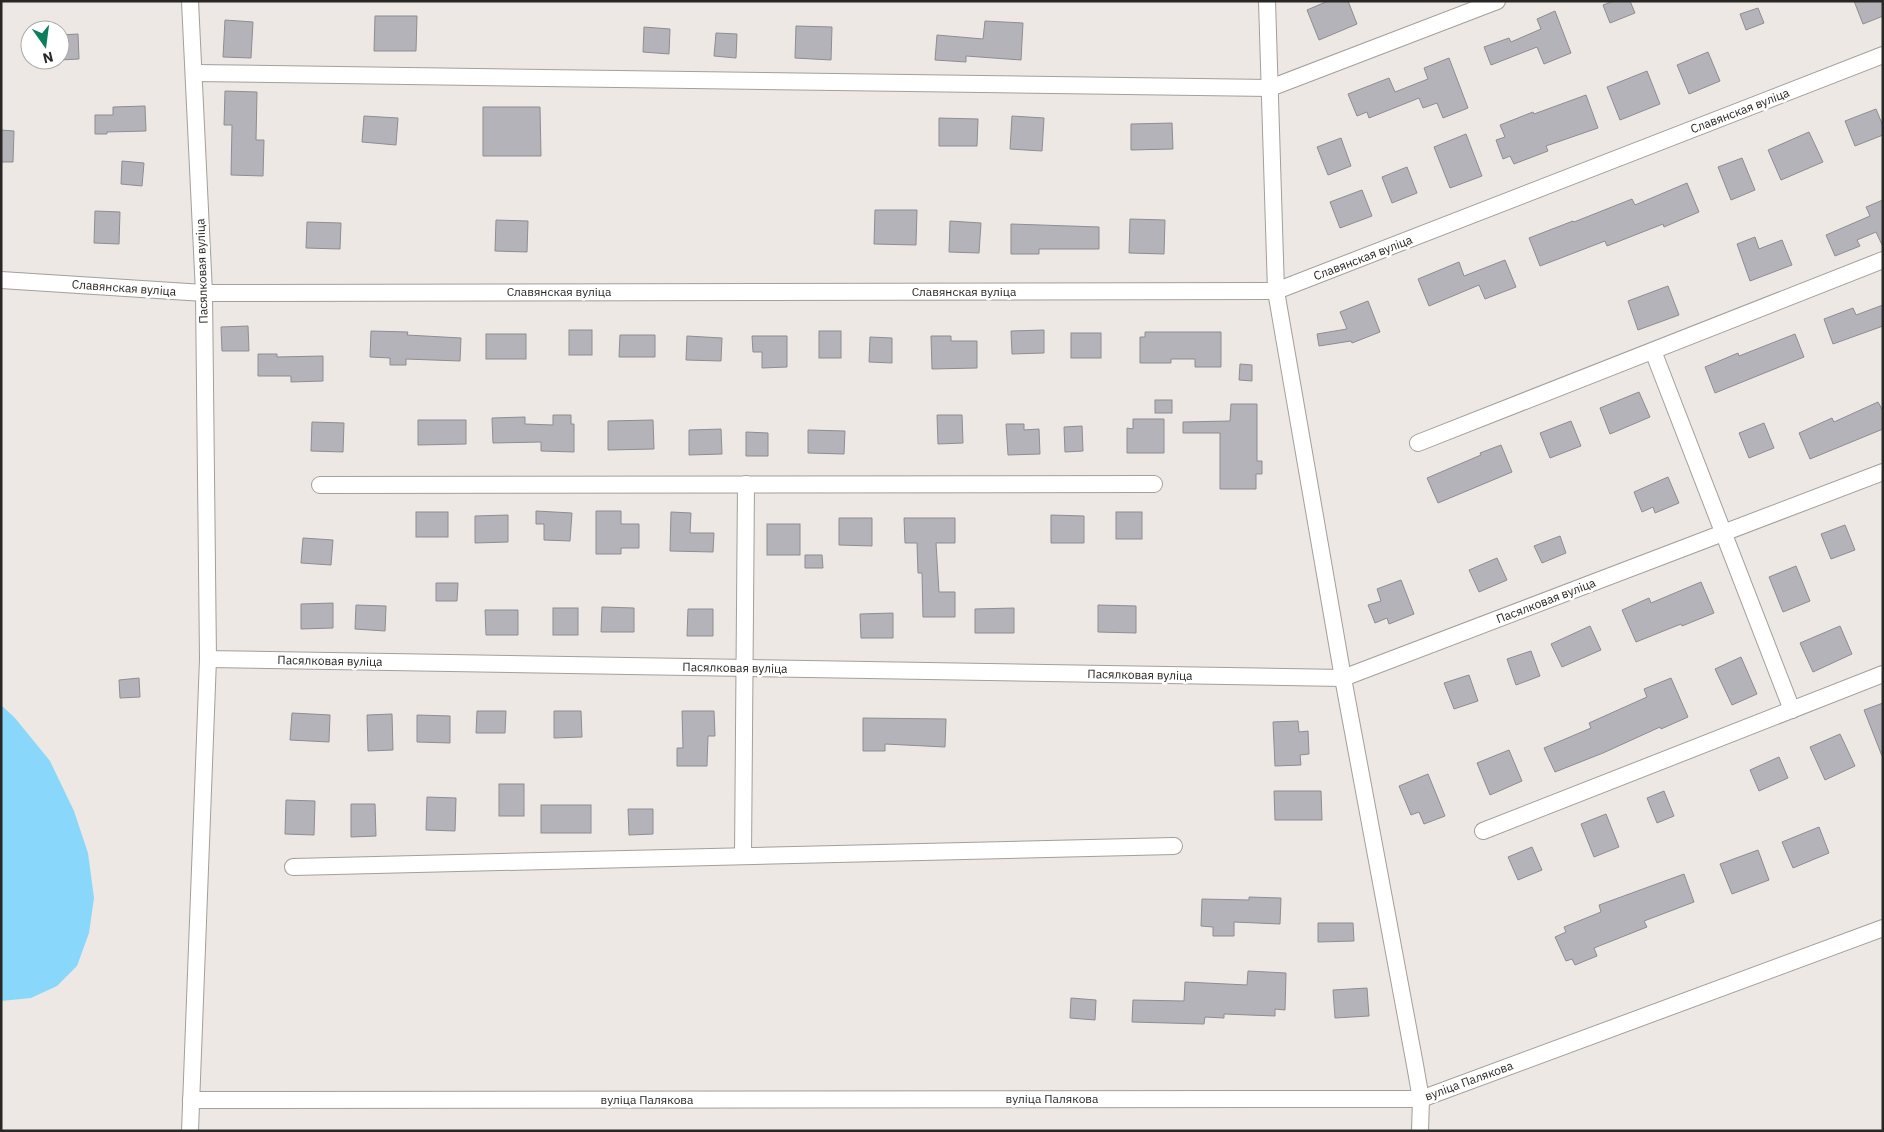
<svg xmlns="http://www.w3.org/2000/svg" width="1884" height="1132" viewBox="0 0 1884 1132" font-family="'IBM Plex Sans',sans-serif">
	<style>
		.water { fill: #89d8fc }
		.building { fill: #b4b3b9; stroke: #8d8d92 }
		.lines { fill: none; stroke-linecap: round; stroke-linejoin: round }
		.street-casing { stroke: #a39f9a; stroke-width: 18 }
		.street { stroke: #fff; stroke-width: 16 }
		.labels { text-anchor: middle; stroke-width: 5; stroke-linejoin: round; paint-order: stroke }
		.street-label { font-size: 12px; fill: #292725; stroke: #fff }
	</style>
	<rect width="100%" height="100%" fill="#ede8e3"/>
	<polygon class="water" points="1,705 15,718 50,761 74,811 88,853 94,898 89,933 77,966 57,986 31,998 1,1001"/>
	<g class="building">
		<polygon points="1328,1 1348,1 1357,24 1319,40 1307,10"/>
		<polygon points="1614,1 1630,1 1635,13 1610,23 1603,5"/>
		<polygon points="1854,1 1883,1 1883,16 1863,24"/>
		<polygon points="1758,8 1764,23 1746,30 1740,14"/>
		<polygon points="1555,11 1571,53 1544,64 1537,47 1491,65 1484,47 1509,38 1511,42 1541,29 1537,19"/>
		<polygon points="375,16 417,16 416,51 374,51"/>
		<polygon points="225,20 253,22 251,58 223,57"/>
		<polygon points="985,21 1023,23 1021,60 966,56 966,62 935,60 937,35 983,39"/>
		<polygon points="796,26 832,27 831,60 795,58"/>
		<polygon points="644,27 670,29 669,54 643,52"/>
		<polygon points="716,33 737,34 736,58 714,56"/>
		<polygon points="78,34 79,59 60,60 60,35"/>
		<polygon points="1708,52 1720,81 1689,94 1677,65"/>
		<polygon points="1449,58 1468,108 1443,118 1437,103 1423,108 1419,98 1369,118 1367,112 1357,116 1348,94 1389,78 1395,92 1428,79 1424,68"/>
		<polygon points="1647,71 1660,104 1620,120 1607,87"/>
		<polygon points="225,91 257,92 256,140 264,140 263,176 231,175 232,125 224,125"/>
		<polygon points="1586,95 1598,128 1546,146 1548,151 1514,164 1510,156 1503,159 1496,140 1505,137 1500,125 1533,112 1534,114"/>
		<polygon points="145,106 146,131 107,132 107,134 95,134 95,115 113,115 113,107"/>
		<polygon points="483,107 540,107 541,156 483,156"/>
		<polygon points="1876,109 1883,126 1883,135 1855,146 1845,121"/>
		<polygon points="364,116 398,118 396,145 362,142"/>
		<polygon points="1012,116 1044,118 1042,151 1010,149"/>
		<polygon points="939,118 978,119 977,146 939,146"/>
		<polygon points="1172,123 1173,149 1131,150 1131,124"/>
		<polygon points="1,130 14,131 13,162 1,162"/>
		<polygon points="1809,132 1823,162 1781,180 1768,150"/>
		<polygon points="1466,134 1482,176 1450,188 1434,147"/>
		<polygon points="1341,138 1351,166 1328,175 1317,147"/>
		<polygon points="1742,158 1755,190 1731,200 1718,167"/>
		<polygon points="122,161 144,163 142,186 121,184"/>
		<polygon points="1407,167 1417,193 1392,203 1382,177"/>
		<polygon points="1687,183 1699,212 1664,227 1663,224 1607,246 1605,241 1540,266 1529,238 1573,221 1574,222 1632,199 1635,205"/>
		<polygon points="1362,190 1372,216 1340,228 1330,202"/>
		<polygon points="1883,200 1883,247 1876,232 1857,240 1860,246 1835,256 1826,235 1870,216 1866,207"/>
		<polygon points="875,210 917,210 916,245 874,244"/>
		<polygon points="95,211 120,212 119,244 94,243"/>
		<polygon points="1130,219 1165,220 1164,254 1129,253"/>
		<polygon points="496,220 528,221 527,252 495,251"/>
		<polygon points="950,221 981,223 979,253 949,252"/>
		<polygon points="307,222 341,223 340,249 306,248"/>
		<polygon points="1011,224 1099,227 1099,249 1039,249 1039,254 1011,254"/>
		<polygon points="1755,237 1759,249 1782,240 1792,265 1750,281 1737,244"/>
		<polygon points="1505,260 1516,287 1485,299 1479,285 1429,306 1418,279 1459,262 1464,276"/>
		<polygon points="1668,286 1679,315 1638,330 1628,301"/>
		<polygon points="1368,301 1380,332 1352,343 1351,341 1319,346 1317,334 1347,329 1340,312"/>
		<polygon points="1883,305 1883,326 1833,344 1824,319 1853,308 1856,315"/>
		<polygon points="248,326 249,351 222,351 221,327"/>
		<rect x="569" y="330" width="23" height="25"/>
		<polygon points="1044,330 1044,353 1012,354 1011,331"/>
		<polygon points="371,331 408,332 407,335 461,338 460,361 406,359 406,365 390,365 390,358 370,357"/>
		<rect x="819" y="331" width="22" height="27"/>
		<polygon points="1145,332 1221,332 1221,367 1195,367 1195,359 1171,359 1171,363 1140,363 1140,337 1145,337"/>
		<rect x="1071" y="333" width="30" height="25"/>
		<rect x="486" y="334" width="40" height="25"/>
		<polygon points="1795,334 1804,357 1715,393 1705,367 1738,353 1739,356"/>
		<polygon points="620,335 655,335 655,357 619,357"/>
		<polygon points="687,336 722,338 721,361 686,360"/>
		<polygon points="752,336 787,336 787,367 762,368 762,352 753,352"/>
		<polygon points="931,336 951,336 951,341 977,341 977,368 932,369"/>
		<polygon points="870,337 892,338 892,363 869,362"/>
		<polygon points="258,354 277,354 277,357 323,356 323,381 291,382 291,376 258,376"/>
		<polygon points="1240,364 1252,365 1252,381 1239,380"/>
		<polygon points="1639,392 1650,417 1610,434 1600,408"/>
		<rect x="1155" y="400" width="17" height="13"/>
		<polygon points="1878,402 1883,411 1883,429 1810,459 1799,433 1832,418 1834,422"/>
		<polygon points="1231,404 1257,404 1257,461 1262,461 1262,474 1256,474 1256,489 1220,489 1220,433 1183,433 1183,422 1230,421"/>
		<polygon points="553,415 571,415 571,424 574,424 574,452 541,451 541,442 493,443 492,418 525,417 525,424 553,425"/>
		<polygon points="937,415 962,415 963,443 938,444"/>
		<polygon points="1133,419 1164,419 1164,453 1127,453 1127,428 1133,429"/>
		<polygon points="418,420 466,420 466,444 418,445"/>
		<polygon points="653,420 654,449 608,450 608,421"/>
		<polygon points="1571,421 1581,446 1550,458 1540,433"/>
		<polygon points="312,422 344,423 343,452 311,451"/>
		<polygon points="1764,423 1774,448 1749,458 1739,433"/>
		<polygon points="1006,424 1024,424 1024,430 1039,429 1040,454 1008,455"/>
		<polygon points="1082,426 1083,451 1065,452 1064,427"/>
		<polygon points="721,429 722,454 689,455 689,430"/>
		<polygon points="808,430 845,431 844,454 808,453"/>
		<polygon points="746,432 768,433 768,456 746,456"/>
		<polygon points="1501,445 1512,472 1438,503 1427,478 1481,455 1480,453"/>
		<polygon points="1668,477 1679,503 1655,513 1653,507 1642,512 1634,492"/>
		<polygon points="536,511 572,513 570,541 544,540 544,524 536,524"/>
		<polygon points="596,511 621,511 621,524 639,524 639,548 621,548 621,554 596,554"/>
		<rect x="416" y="512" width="32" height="25"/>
		<polygon points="671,512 691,513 690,533 714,533 713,552 670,551"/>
		<rect x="1116" y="512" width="26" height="27"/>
		<polygon points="508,515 508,542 475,543 475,516"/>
		<polygon points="1051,515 1084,516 1084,543 1051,543"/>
		<polygon points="839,518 872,518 872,546 839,545"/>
		<polygon points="904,518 955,518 955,543 936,543 939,592 955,592 955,617 923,617 922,573 918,573 917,543 905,543"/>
		<rect x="767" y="524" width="33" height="31"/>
		<polygon points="1845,525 1855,550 1831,559 1821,534"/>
		<polygon points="1560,536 1566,553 1542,563 1534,546"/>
		<polygon points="303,538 333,540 331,565 301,563"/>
		<polygon points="805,555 822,555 823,568 805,568"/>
		<polygon points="1497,558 1507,580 1479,592 1469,570"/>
		<polygon points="1796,566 1810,601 1783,612 1769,577"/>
		<polygon points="1401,580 1414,614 1389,624 1387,618 1375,623 1368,605 1381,601 1377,589"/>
		<polygon points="1701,582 1714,613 1682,626 1681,624 1636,642 1622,610 1649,598 1651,603"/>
		<polygon points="436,583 458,583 457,601 436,601"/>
		<polygon points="333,603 333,628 301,629 301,604"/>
		<polygon points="356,605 386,606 385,631 355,629"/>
		<polygon points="1098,605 1136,606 1136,633 1098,632"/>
		<polygon points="602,607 634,608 634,632 601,632"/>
		<rect x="553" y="608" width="25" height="27"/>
		<polygon points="1014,608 1014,633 975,633 975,609"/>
		<polygon points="688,609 713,609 713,636 687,636"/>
		<polygon points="485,610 518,610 518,635 486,635"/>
		<polygon points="893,613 893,638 861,638 860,614"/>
		<polygon points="1590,626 1601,650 1562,667 1551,644"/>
		<polygon points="1840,626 1852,654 1813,672 1800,643"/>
		<polygon points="1531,651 1540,676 1516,685 1507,659"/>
		<polygon points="1741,657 1757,694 1732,705 1715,669"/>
		<polygon points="1469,675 1478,701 1454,709 1444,683"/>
		<polygon points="139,678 140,697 120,698 119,680"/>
		<polygon points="1671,678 1688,717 1661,729 1660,727 1603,753 1555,772 1544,748 1591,728 1589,723 1647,697 1644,689"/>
		<polygon points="1883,703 1883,756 1882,756 1864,710"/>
		<polygon points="477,711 506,711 505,733 476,733"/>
		<polygon points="554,711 581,711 582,737 554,738"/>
		<polygon points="682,711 714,711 715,736 708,736 707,766 677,766 677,748 683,748"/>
		<polygon points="292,713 330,715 329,742 290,740"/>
		<polygon points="392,714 393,750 368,751 367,715"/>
		<polygon points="417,715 450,716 450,743 417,742"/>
		<polygon points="863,718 946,719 945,747 885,744 885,751 863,751"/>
		<polygon points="1298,721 1299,732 1308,731 1309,754 1300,755 1301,765 1275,766 1273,722"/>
		<polygon points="1840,734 1855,766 1825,780 1810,747"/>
		<polygon points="1509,750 1522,781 1490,795 1477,763"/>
		<polygon points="1779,757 1788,778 1759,791 1750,770"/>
		<polygon points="1428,774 1445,816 1424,824 1419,812 1411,815 1399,786"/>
		<rect x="499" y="784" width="25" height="32"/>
		<polygon points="1274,791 1321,791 1322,820 1275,820"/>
		<polygon points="1664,791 1674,816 1657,823 1647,798"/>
		<polygon points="427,797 456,798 455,831 426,830"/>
		<polygon points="286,800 315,801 314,835 285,834"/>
		<polygon points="351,804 375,804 376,836 351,837"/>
		<rect x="541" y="805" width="50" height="28"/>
		<polygon points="628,809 653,809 653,834 629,835"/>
		<polygon points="1606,814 1619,847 1594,857 1581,824"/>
		<polygon points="1819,827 1829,853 1793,868 1782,842"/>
		<polygon points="1532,847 1542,870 1518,880 1508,857"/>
		<polygon points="1758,850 1769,880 1732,894 1720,864"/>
		<polygon points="1684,874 1694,902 1644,921 1647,927 1594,948 1597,956 1575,965 1572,959 1566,961 1555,937 1566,932 1564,927 1601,912 1599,905"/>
		<polygon points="1249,897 1281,898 1280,924 1234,922 1234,936 1213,936 1213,927 1201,926 1202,899 1249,900"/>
		<polygon points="1318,923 1353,923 1354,941 1318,942"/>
		<polygon points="1248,971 1286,973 1285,1010 1275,1009 1275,1016 1224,1014 1224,1018 1205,1017 1204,1024 1132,1022 1133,1000 1184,1001 1185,982 1247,985"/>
		<polygon points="1367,988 1369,1016 1335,1018 1333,990"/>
		<polygon points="1071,998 1096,1000 1095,1020 1070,1018"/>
	</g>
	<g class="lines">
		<defs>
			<g id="street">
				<polyline points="190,1 204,293 208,659 1343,678 1883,472"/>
				<polyline points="1267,1 1276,291 1343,678 1415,1065 1421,1099 1420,1131"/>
				<polyline points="194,73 1270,88 1497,1"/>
				<polyline points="1,280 204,293 1276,291 1883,55"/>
				<polyline points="1653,351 1792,710"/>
				<polyline points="1418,443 1883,260"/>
				<polyline points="320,485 1154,484"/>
				<polyline points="1483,831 1883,674"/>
				<polyline points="743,856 746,484"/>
				<polyline points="293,867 1174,846"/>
				<polyline points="191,1100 1421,1099 1883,928"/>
				<polyline points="190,1131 208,659"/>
			</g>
		</defs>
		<use href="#street" class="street-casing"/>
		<use href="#street" class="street"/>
	</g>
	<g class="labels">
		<g class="street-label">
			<text transform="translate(1740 111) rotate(-21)" y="4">Славянская вуліца</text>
			<text transform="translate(1363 258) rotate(-21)" y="4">Славянская вуліца</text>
			<text transform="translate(202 271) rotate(-92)" y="4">Пасялковая вуліца</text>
			<text transform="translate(124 288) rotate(4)" y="4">Славянская вуліца</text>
			<text x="559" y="296">Славянская вуліца</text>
			<text x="964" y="296">Славянская вуліца</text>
			<text transform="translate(1546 601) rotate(-21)" y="4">Пасялковая вуліца</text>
			<text transform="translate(330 661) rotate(1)" y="4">Пасялковая вуліца</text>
			<text transform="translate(735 668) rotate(1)" y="4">Пасялковая вуліца</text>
			<text transform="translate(1140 675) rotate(1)" y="4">Пасялковая вуліца</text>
			<text transform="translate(1469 1081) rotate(-20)" y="4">вуліца Палякова</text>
			<text x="1052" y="1103">вуліца Палякова</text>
			<text x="647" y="1104">вуліца Палякова</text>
		</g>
	</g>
	<rect width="1884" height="1132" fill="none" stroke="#292725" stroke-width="5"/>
	<g transform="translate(45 45) rotate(166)"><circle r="24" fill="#ffffff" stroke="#a9a9a8"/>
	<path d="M0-4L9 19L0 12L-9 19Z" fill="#0c7e5b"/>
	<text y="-8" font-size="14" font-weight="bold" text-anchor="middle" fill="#292725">N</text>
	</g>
</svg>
